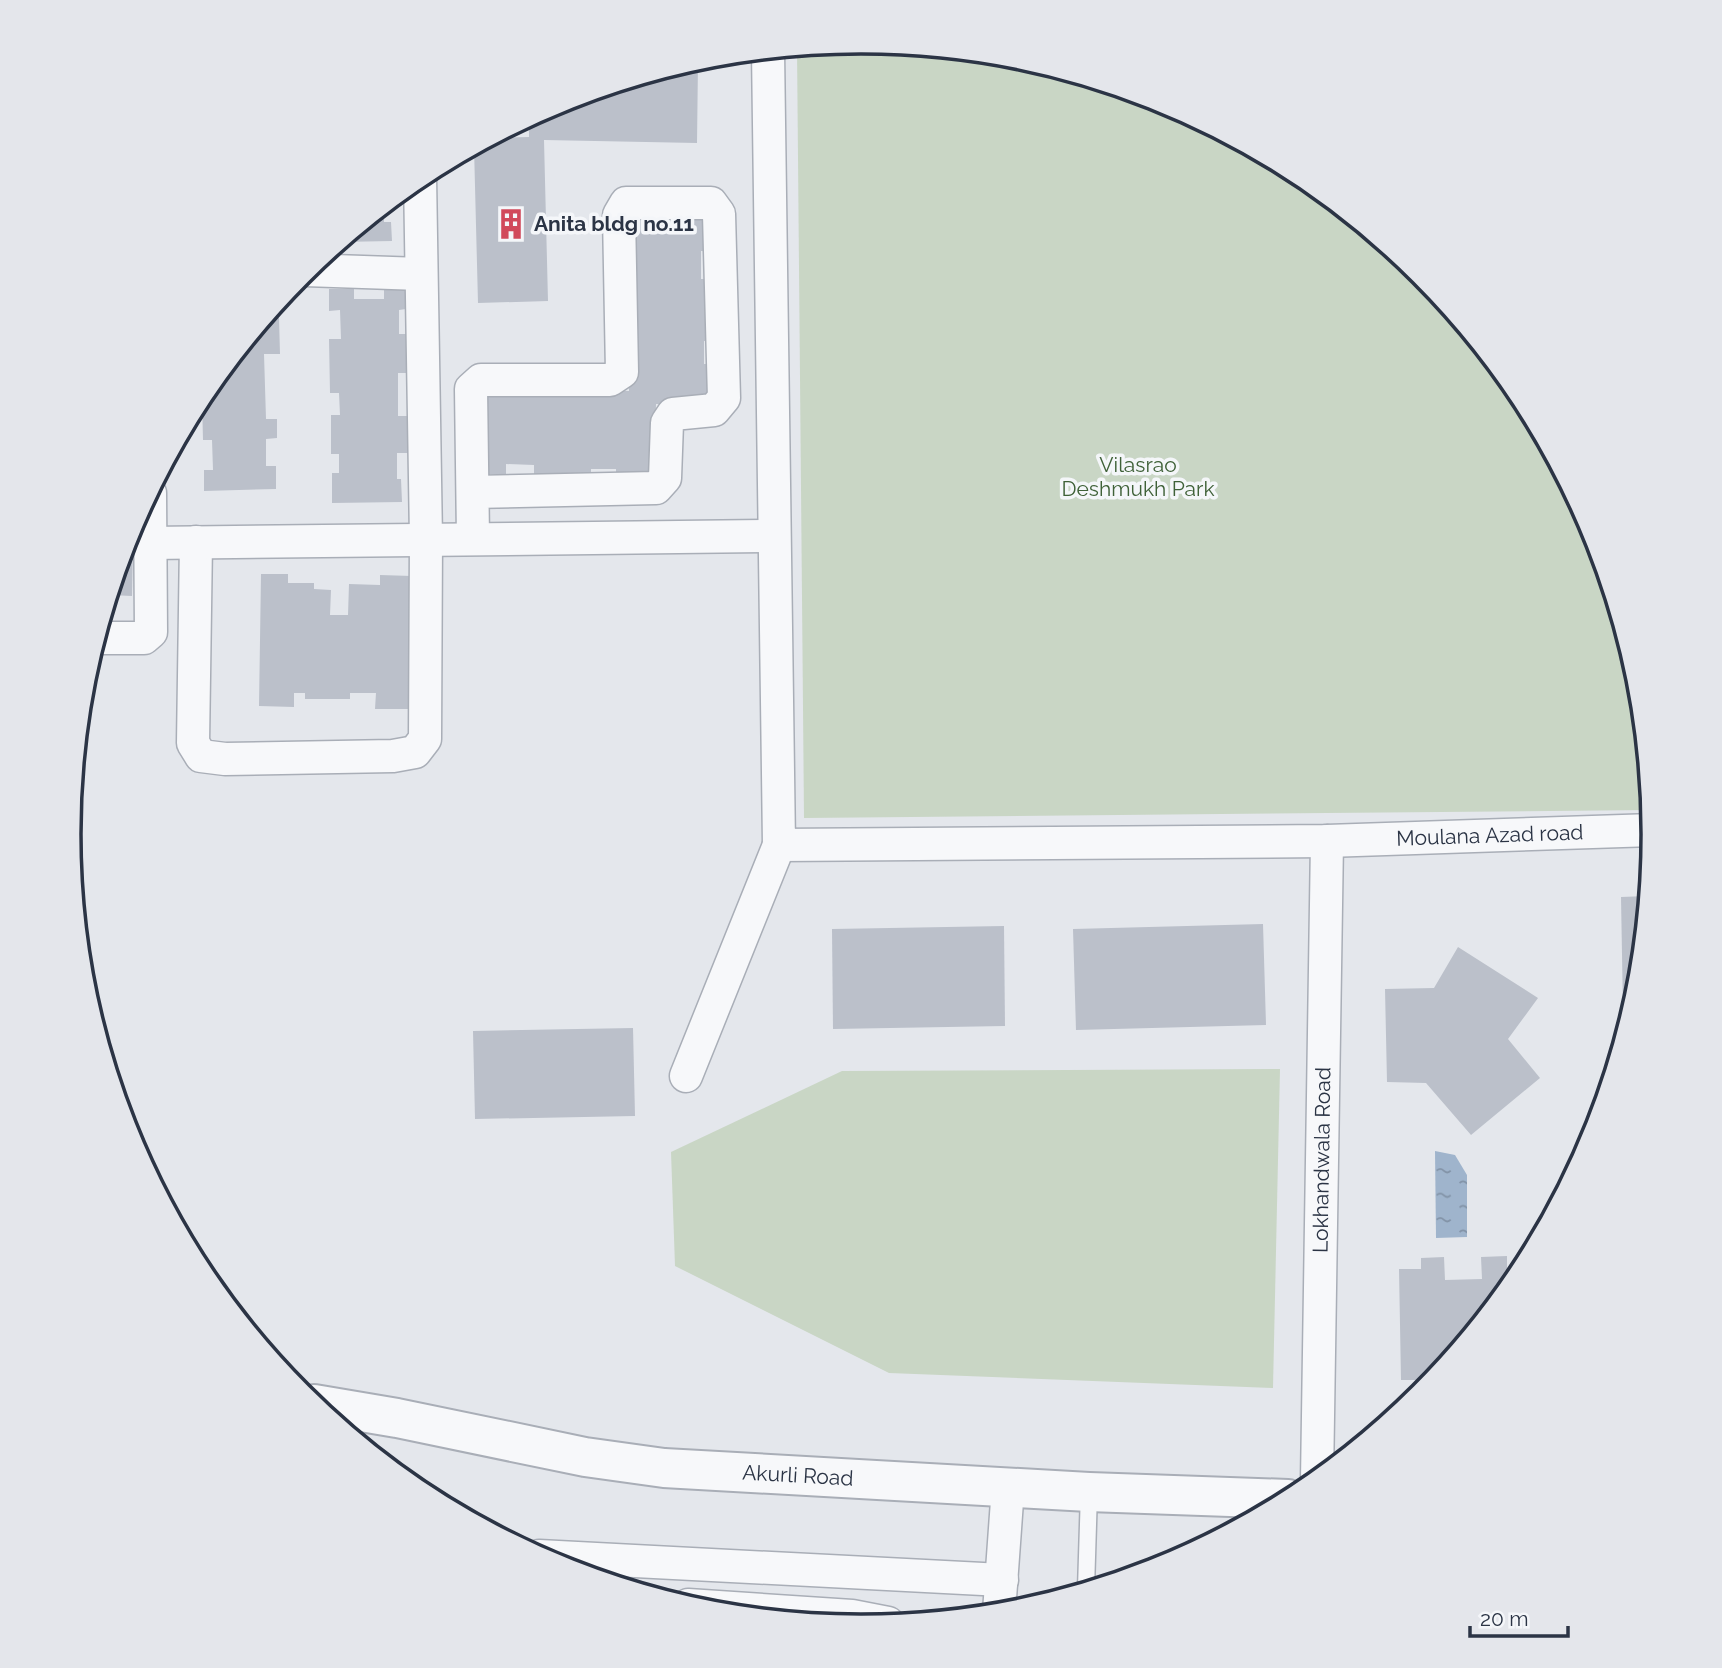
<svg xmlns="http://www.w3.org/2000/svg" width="1722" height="1668" viewBox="0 0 1722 1668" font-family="Raleway,sans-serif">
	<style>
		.park { fill: #c9d6c5 }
		.water { fill: url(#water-ripples) }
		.building { fill: #bbc0ca }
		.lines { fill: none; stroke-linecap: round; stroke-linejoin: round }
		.service-casing { stroke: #a9aeb7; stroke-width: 19 }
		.minor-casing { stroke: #a9aeb7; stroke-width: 35 }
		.tertiary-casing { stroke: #a9aeb7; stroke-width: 42 }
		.service { stroke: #f7f8fa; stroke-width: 16 }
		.minor { stroke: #f7f8fa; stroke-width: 32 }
		.tertiary { stroke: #f7f8fa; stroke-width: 38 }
		.labels { text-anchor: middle; stroke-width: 7; stroke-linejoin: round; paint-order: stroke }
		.poi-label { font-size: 21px; font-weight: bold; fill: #2b3445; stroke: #f4f6f9; text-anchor: start }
		.park-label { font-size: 21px; fill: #3f6138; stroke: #f4f6f9 }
		.street-label { font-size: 21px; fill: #2b3445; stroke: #f4f6f9 }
		.rim { fill: none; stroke: #2b3445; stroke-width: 3.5 }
	</style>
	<defs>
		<pattern id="water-ripples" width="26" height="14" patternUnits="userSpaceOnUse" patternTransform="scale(1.75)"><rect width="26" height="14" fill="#9fb4cc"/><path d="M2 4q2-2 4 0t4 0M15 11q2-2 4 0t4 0" fill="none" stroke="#8293a7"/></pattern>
	</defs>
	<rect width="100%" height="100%" fill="#e4e7ec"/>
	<g class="park">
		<polygon points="861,42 1016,57 1164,102 1301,176 1421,274 1520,394 1593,531 1638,680 1651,810 804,818 797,48"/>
		<polygon points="1280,1069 1273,1388 889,1373 675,1266 671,1152 842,1071"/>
	</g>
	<polygon class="water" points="1435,1151 1455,1155 1467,1175 1467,1237 1436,1238"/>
	<g class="building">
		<polygon points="692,62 698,62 697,143 544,140 548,301 478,303 474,147 491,138 529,137 529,118 558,102"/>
		<polygon points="384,206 384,222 391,222 392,241 340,242"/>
		<polygon points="628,216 710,216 710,251 701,251 701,279 710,279 710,341 704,341 704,364 714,364 714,398 692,405 656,404 654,478 616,478 616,469 591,469 591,477 534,475 534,465 506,464 506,474 482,474 484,387 629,391"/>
		<polygon points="405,288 406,309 399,310 399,334 406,334 407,373 398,373 398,416 407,416 408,453 397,453 397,479 401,479 402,502 332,503 332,473 339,473 339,454 331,454 331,415 340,415 339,393 330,393 329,339 341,339 340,310 329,311 329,289 354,289 354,299 384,299 384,289"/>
		<polygon points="271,311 271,318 279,318 280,354 264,354 266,419 277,419 277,438 266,439 266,466 276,466 276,489 204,491 204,470 213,470 212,440 203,440 202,401 213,401 213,382"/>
		<polygon points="126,541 133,541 132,596 110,595"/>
		<polygon points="261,574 288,574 288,583 314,583 314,589 331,590 330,615 348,615 349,584 380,585 380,575 412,576 410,709 375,709 376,693 350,693 350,699 305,699 305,693 294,693 294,707 259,706"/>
		<polygon points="1647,896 1638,989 1631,1011 1623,1011 1621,897"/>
		<polygon points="1263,924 1266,1025 1076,1030 1073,929"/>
		<polygon points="1004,926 1005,1026 833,1029 832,929"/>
		<polygon points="1458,947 1538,998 1508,1039 1540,1078 1471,1135 1426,1083 1387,1082 1385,989 1434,988"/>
		<polygon points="633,1028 635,1116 475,1119 473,1031"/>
		<polygon points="1507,1256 1507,1268 1522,1267 1519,1274 1433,1380 1401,1380 1399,1269 1421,1269 1421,1258 1444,1257 1445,1280 1482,1279 1481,1257"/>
	</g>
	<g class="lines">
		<defs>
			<polyline id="service" points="1086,1589 1089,1492"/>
			<g id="minor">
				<path id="s1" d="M768,51L779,845L1327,841L1653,830"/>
				<polyline points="305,270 421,274"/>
				<polyline points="473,492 656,488 665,478 667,423 673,414 714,410 724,398 719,214 711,203 626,203 619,215 622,372 610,380 481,380 471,389 473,538"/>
				<polyline points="196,542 193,743 201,756 225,759 393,756 415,752 425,739 426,539 420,176"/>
				<polyline points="150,543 774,536"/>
				<polyline points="97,638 144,638 151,632 150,493"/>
				<polyline points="686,1076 779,845"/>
				<path id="s2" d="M1317,1480L1327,841"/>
				<polyline points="539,1556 1002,1580"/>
				<polyline points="688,1605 852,1616 888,1623"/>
				<polyline points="999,1612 1008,1487"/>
			</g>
			<g id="tertiary">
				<path id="s3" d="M314,1404L397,1418L585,1457L664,1468L1089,1492L1288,1499"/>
			</g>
		</defs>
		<use href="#service" class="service-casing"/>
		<use href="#minor" class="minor-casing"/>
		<use href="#tertiary" class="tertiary-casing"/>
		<use href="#service" class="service"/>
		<use href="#minor" class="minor"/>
		<use href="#tertiary" class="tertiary"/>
	</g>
	<defs>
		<symbol id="building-bare" viewBox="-9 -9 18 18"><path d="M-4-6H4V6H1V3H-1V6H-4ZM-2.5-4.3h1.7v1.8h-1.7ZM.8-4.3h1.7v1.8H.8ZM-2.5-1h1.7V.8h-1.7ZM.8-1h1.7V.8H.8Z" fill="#d1495b" stroke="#f4f6f9" stroke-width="2.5" paint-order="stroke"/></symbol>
	</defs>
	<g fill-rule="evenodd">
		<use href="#building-bare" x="489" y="202" width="44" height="44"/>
	</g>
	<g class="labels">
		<g class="poi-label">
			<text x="534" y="231">Anita bldg no.11</text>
		</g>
		<g class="park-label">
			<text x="1138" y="472">Vilasrao<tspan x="1138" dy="24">Deshmukh Park</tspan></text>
		</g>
		<g class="street-label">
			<text dy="7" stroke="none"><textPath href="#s1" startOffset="1505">Moulana Azad road</textPath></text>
			<text dy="7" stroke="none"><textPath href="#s2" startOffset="320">Lokhandwala Road</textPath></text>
			<text dy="7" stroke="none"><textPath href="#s3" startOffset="490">Akurli Road</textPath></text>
		</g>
	</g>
	<path d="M0 0H1722V1668H0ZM81 834a780 780 0 1 1 1560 0a780 780 0 1 1-1560 0Z" fill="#e4e6eb" fill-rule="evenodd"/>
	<path class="rim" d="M81 834a780 780 0 1 1 1560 0a780 780 0 1 1-1560 0Z"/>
	<path d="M1470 1626v10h98v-10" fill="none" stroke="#2b3445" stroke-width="3.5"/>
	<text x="1480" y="1626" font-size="21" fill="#2b3445" stroke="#f4f6f9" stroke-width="5" paint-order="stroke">20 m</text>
</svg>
